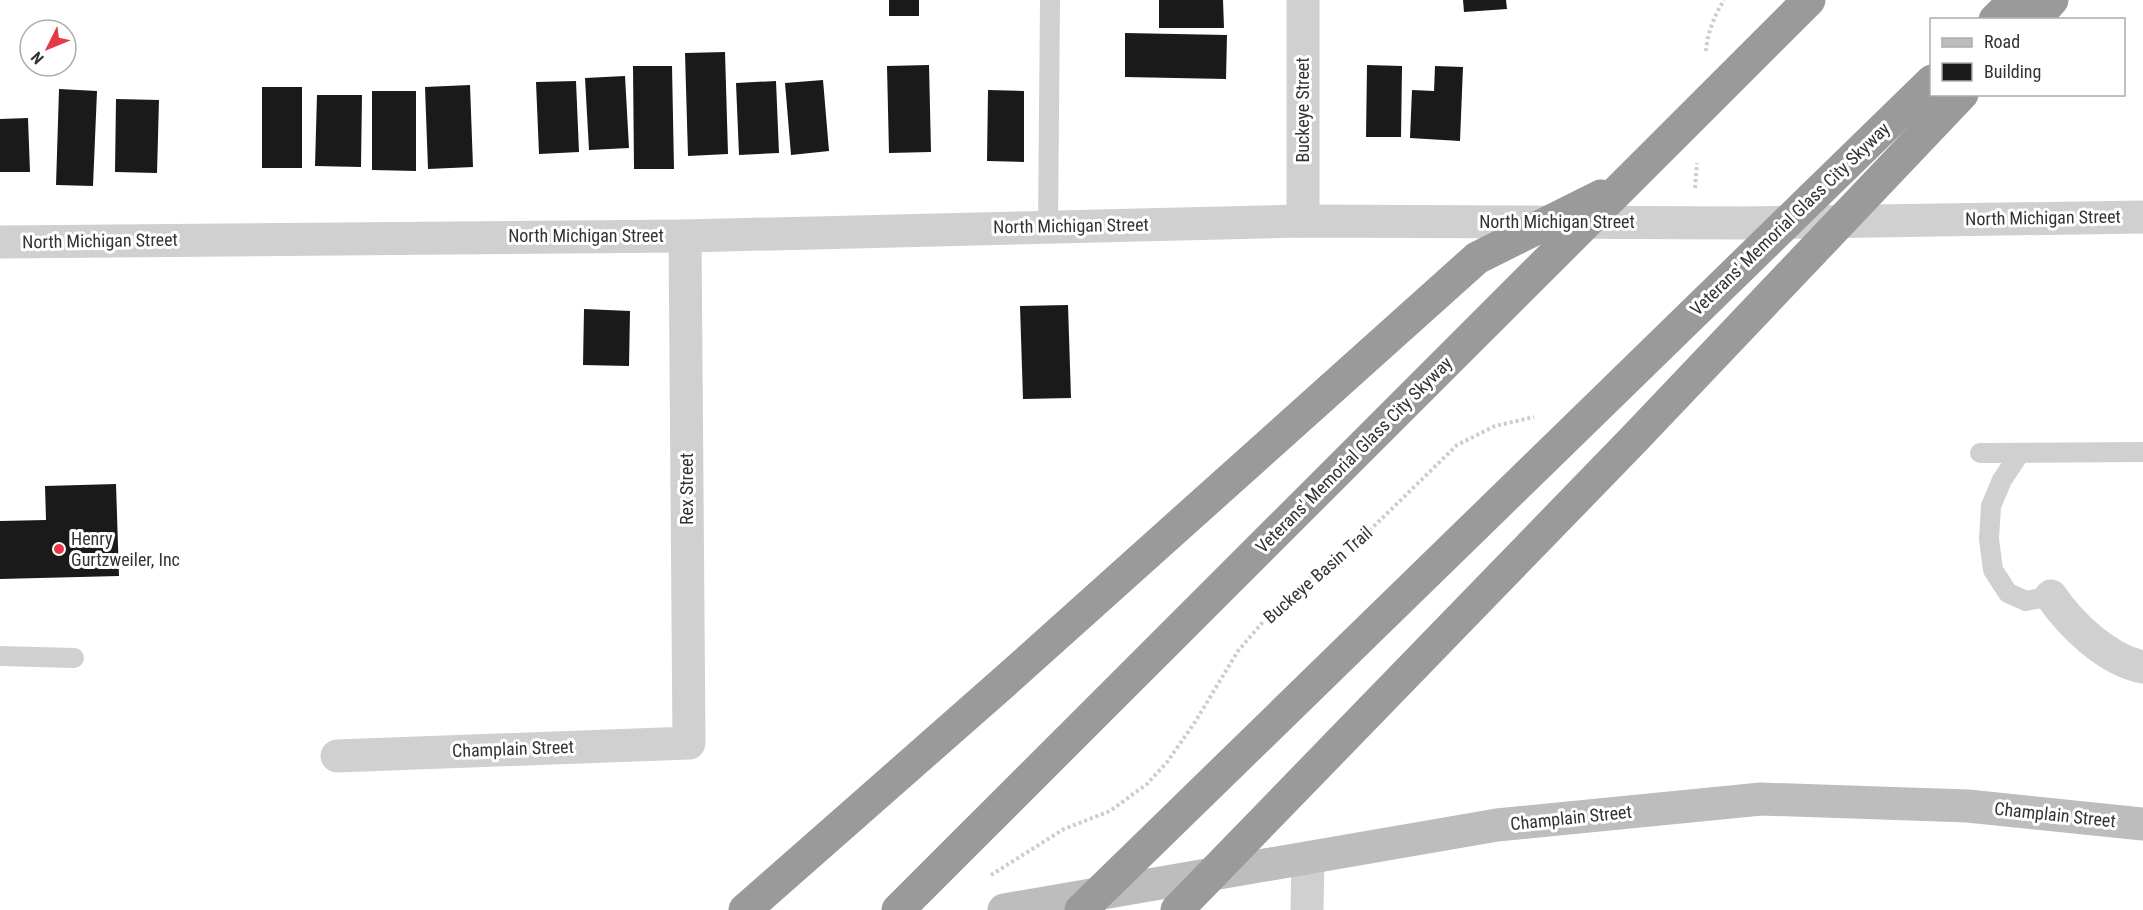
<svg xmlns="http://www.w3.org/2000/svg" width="2143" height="910" viewBox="0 0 2143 910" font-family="'Roboto Condensed',sans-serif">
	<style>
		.building { fill: #1a1a1a }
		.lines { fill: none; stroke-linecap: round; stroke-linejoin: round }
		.path { stroke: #cdcdcd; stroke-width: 4; stroke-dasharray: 3 3; stroke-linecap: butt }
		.lane { stroke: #d0d0d0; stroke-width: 20 }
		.street { stroke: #d0d0d0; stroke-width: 33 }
		.secondary { stroke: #bdbdbd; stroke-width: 33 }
		.highway { stroke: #9a9a9a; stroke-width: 33 }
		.highway-bridge { stroke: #9a9a9a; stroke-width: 33 }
		.poi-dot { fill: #e63946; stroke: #fff; stroke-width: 2 }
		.labels { text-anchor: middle; stroke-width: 6; stroke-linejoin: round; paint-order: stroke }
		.street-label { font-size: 18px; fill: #333; stroke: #fff }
		.poi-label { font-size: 18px; fill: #333; stroke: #fff; text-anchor: start }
	</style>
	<rect width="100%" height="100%" fill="#fff"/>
	<g class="building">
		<rect x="889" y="0" width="30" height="16"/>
		<polygon points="1159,0 1223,0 1224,28 1159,28"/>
		<polygon points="1463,0 1506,0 1507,9 1464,12"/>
		<polygon points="1125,33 1227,35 1226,79 1125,77"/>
		<polygon points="725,52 728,154 688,156 685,53"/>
		<polygon points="929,65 931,152 889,153 887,66"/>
		<polygon points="1367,65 1402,66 1401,137 1366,137"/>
		<polygon points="633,66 672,66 674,169 634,169"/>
		<polygon points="1435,66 1463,67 1460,141 1410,138 1412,90 1434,91"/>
		<polygon points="625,76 629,148 589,150 585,78"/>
		<polygon points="823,80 829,151 791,155 785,83"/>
		<polygon points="576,81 579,152 539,154 536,82"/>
		<polygon points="776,81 779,153 739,155 736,83"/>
		<polygon points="470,85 473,167 428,169 425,87"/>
		<rect x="262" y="87" width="40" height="81"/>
		<polygon points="59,89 97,91 93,186 56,185"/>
		<polygon points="988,90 1024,91 1024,162 987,161"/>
		<polygon points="372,91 416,91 416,171 372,170"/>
		<polygon points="317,95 362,95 361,167 315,166"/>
		<polygon points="116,99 159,100 157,173 115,172"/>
		<polygon points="28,118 30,172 0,172 0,119"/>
		<polygon points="1068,305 1071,398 1023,399 1020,306"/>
		<polygon points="584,309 630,311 629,366 583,365"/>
		<polygon points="116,484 119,576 0,579 0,521 46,520 45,486"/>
	</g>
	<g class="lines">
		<g class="path">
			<path d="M1706,51C1707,34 1715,14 1724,0"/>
			<polyline points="1695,188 1697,163"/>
			<polyline points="991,875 1064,829 1110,811 1147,784 1168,761 1195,722 1238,651 1268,616 1340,552 1367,533 1457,445 1495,426 1534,417"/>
		</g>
		<g class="lane">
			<polyline points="1048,227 1050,0"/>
			<polyline points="1980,453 2143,452"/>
			<polyline points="2020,453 2002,480 1991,506 1989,539 1993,570 2008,593 2026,601 2051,596"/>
			<polyline points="0,656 74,658"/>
		</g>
		<g class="street">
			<polyline points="1303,0 1303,221"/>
			<polyline points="0,242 685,236 1303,221 1739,223 2143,217"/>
			<path d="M2051,596C2071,625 2107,660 2143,667"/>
			<polyline points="337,756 689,743 685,236"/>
			<polyline points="1307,910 1308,858"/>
		</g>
		<polyline class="secondary" points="1004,910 1497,825 1761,799 1968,806 2143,824"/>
		<g class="highway">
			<polyline points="1995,20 2015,0"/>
			<polyline points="2034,20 2052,0"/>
		</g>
		<g class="highway-bridge">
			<polyline points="745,910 1003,683 1477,258 1601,196"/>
			<polyline points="898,910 1809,0"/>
			<polyline points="1081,910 1932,81"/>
			<polyline points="1177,910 1636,437 1962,94"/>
		</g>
	</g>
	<circle class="poi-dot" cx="59" cy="549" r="6"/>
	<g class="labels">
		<g class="street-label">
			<text transform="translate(1303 110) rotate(-90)" y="6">Buckeye Street</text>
			<text transform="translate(2043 218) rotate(-1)" y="6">North Michigan Street</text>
			<text transform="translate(1790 219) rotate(-44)" y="6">Veterans' Memorial Glass City Skyway</text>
			<text x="1557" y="228">North Michigan Street</text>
			<text transform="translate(1071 226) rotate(-1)" y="6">North Michigan Street</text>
			<text x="586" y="242">North Michigan Street</text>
			<text transform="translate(100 241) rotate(-1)" y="6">North Michigan Street</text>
			<text transform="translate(1354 455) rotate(-45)" y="6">Veterans' Memorial Glass City Skyway</text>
			<text transform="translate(687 489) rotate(-90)" y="6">Rex Street</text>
			<text transform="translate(1318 575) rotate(-41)" y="6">Buckeye Basin Trail</text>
			<text transform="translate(513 749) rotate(-2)" y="6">Champlain Street</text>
			<text transform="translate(2055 815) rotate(6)" y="6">Champlain Street</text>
			<text transform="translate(1571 818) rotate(-6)" y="6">Champlain Street</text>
		</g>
		<g class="poi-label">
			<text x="71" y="545">Henry<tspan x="71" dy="21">Gurtzweiler, Inc</tspan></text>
		</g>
	</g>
	<rect x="1930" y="18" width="195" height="78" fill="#ffffff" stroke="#adadad" stroke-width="1.5"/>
	<rect x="1942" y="38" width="30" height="9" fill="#bdbdbd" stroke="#adadad" stroke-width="1.5"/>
	<text x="1984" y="48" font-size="18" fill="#333333">Road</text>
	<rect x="1942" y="63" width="30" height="18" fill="#1a1a1a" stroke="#adadad" stroke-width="1.5"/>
	<text x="1984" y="78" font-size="18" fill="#333333">Building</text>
	<g transform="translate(48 48) rotate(227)"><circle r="28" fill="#ffffff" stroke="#adadad" stroke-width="1.5"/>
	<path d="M0-4.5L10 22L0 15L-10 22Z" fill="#e63946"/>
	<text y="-9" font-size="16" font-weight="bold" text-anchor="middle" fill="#333333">N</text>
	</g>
</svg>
